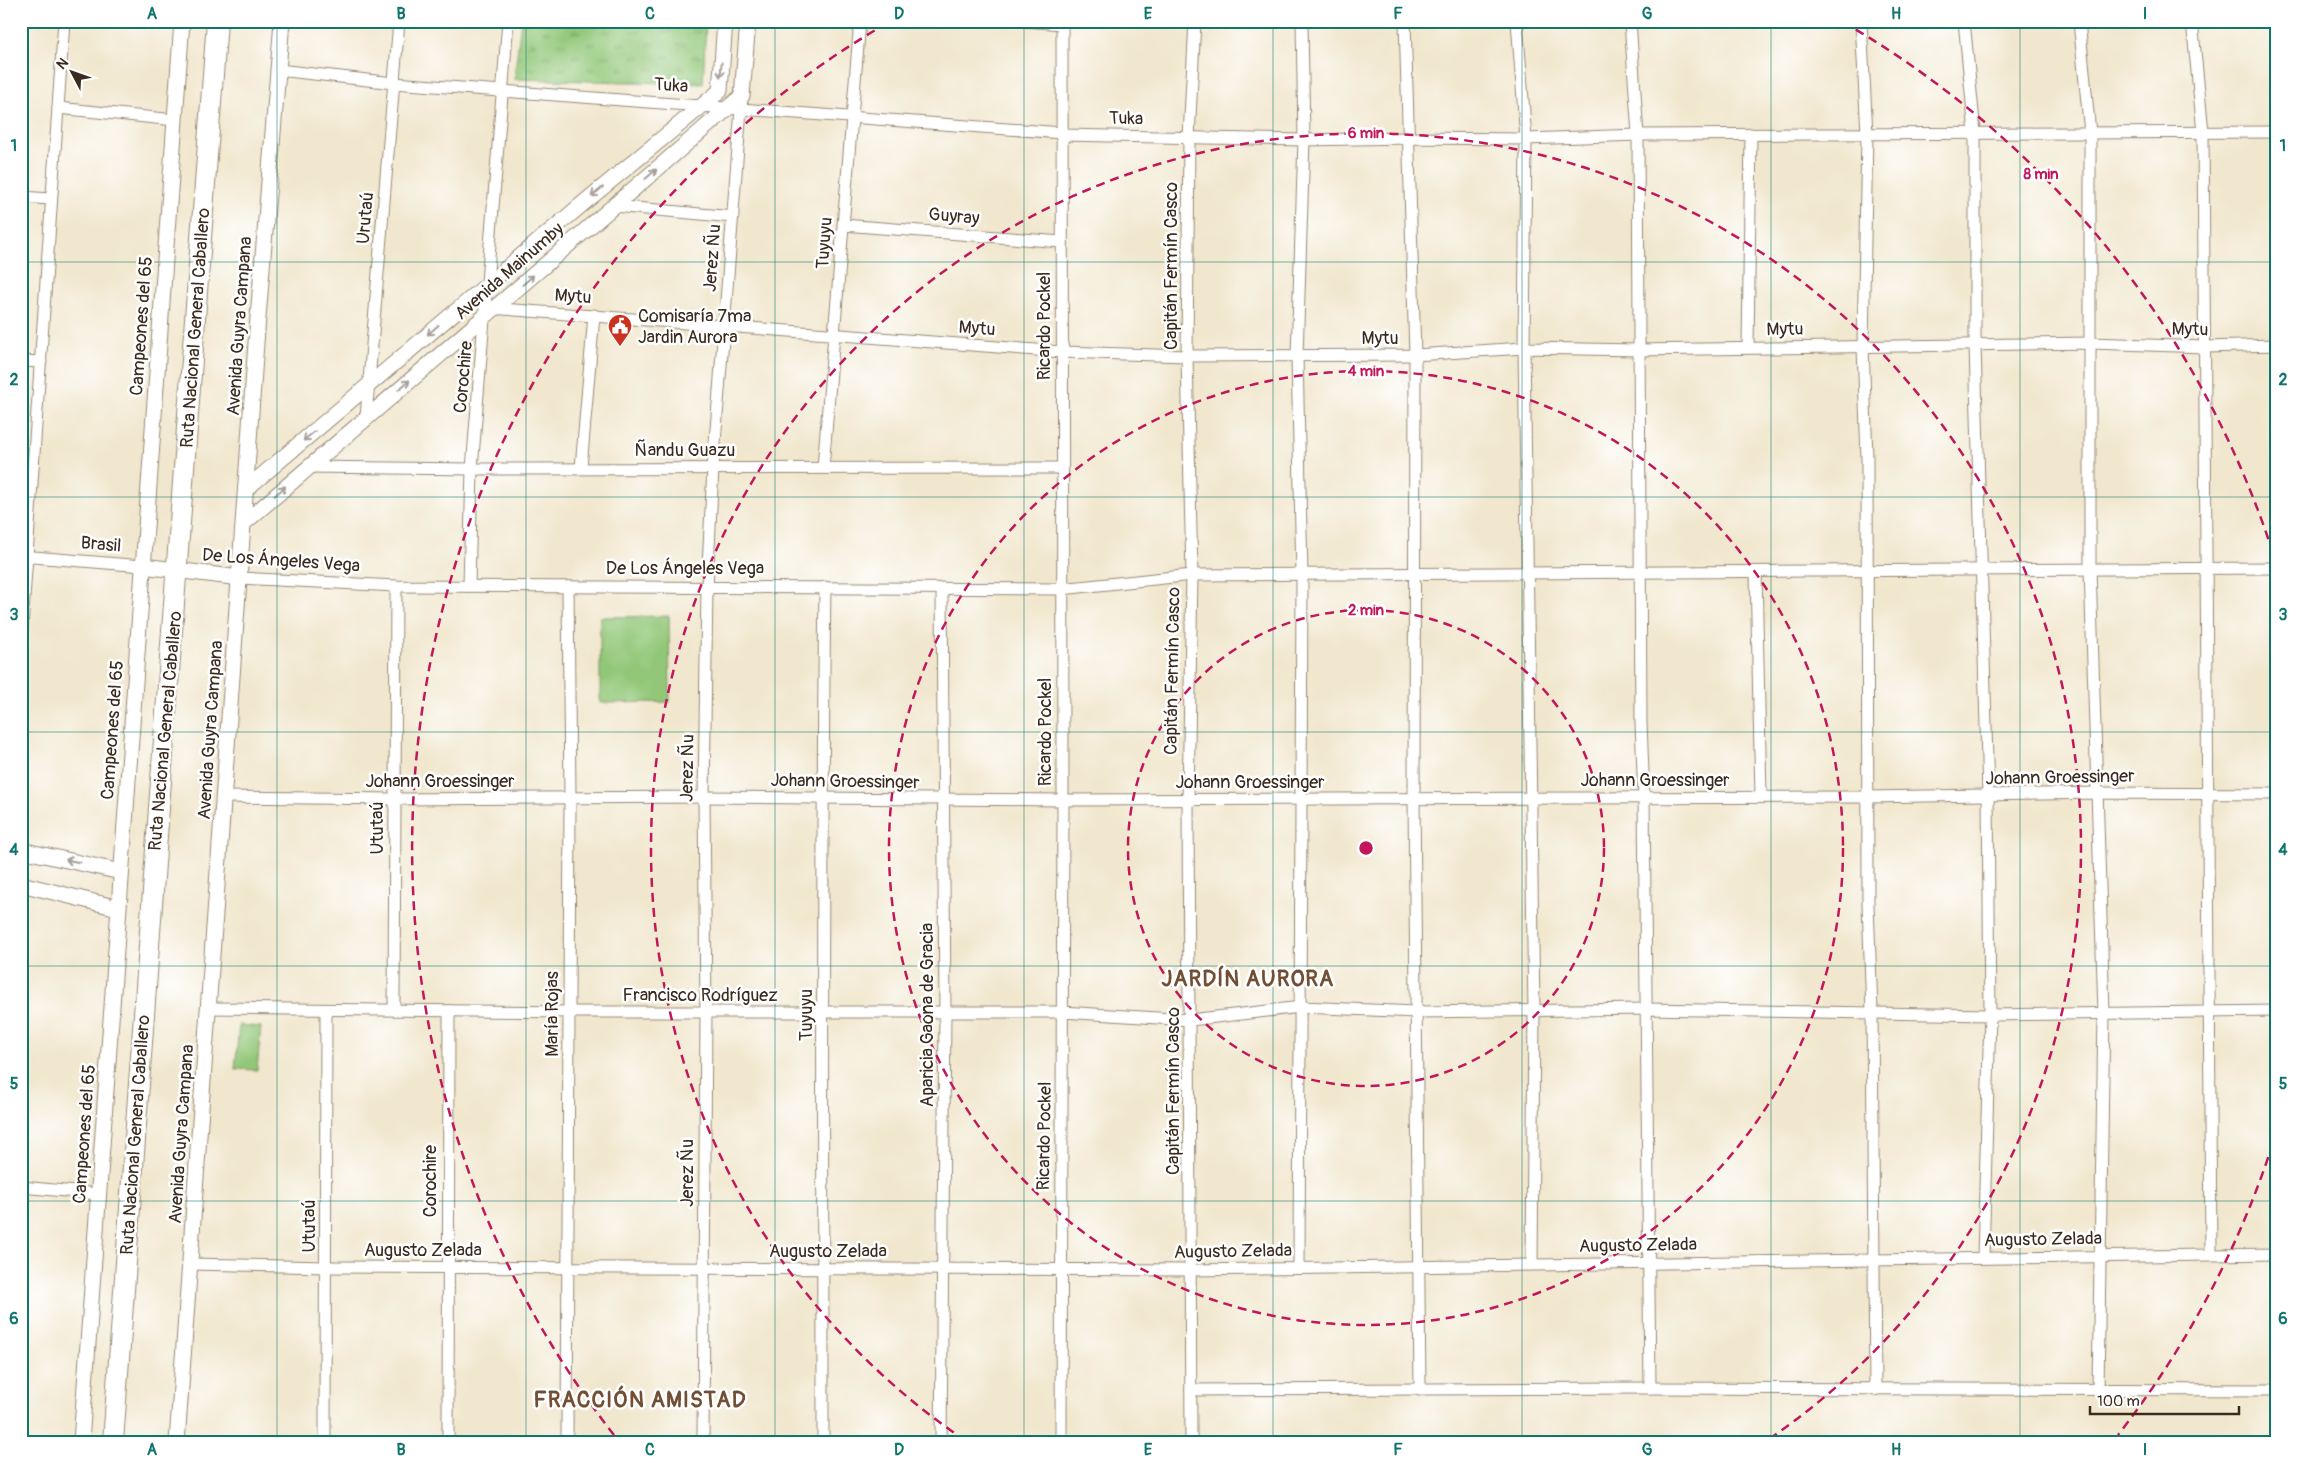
<svg xmlns="http://www.w3.org/2000/svg" width="2297" height="1463" viewBox="0 0 2297 1463" font-family="Pangolin,sans-serif">
	<style>
		.grass { fill: url(#grass-tufts); stroke: #66784b }
		.garden { fill: #92c778; stroke: #66784b }
		.lines { fill: none; stroke-linecap: round; stroke-linejoin: round }
		.street-casing { stroke: #968876; stroke-width: 13 }
		.secondary-casing { stroke: #968876; stroke-width: 17 }
		.highway-casing { stroke: #968876; stroke-width: 22 }
		.street { stroke: #fff; stroke-width: 11 }
		.secondary { stroke: #fff; stroke-width: 15 }
		.highway { stroke: #fff; stroke-width: 20 }
		.oneway { stroke: #a79f9a }
		.grid { fill: none; stroke: #0f766e; stroke-width: 1; stroke-opacity: 0.55 }
		.ring { fill: none; stroke: #c2185b; stroke-width: 2.5; stroke-dasharray: 9 6 }
		.labels { text-anchor: middle; stroke-width: 5; stroke-linejoin: round; paint-order: stroke }
		.street-label { font-size: 18px; fill: #3b2a1e; stroke: #fff }
		.poi-label { font-size: 18px; fill: #3b2a1e; stroke: #fff; text-anchor: start }
		.district-label { font-size: 22px; font-weight: bold; letter-spacing: 1px; fill: #724f34; stroke: #fff }
		.centre { fill: #c2185b; stroke: #fff; stroke-width: 2.5 }
		.ring-label { font-size: 15px; text-anchor: middle; font-weight: bold; fill: #c2185b; stroke: #fff; stroke-width: 5; stroke-linejoin: round; paint-order: stroke }
		.neatline { fill: none; stroke: #0f766e; stroke-width: 2 }
		.grid-label { font-size: 16px; text-anchor: middle; font-weight: bold; fill: #0f766e }
	</style>
	<defs>
		<pattern id="grass-tufts" width="24" height="20" patternUnits="userSpaceOnUse" patternTransform="scale(1.25)"><rect width="24" height="20" fill="#92c778"/><path d="M3 7l-1-3M5 7V3M7 7l1-3M15 17l-1-3M17 17v-4M19 17l1-3" fill="none" stroke="#78a262"/></pattern>
	</defs>
	<rect width="100%" height="100%" fill="#fff"/>
	<filter id="ink" filterUnits="userSpaceOnUse"><feTurbulence type="fractalNoise" baseFrequency=".02" numOctaves="2"/><feDisplacementMap in="SourceGraphic" scale="10" xChannelSelector="R" yChannelSelector="G"/><feConvolveMatrix kernelMatrix="1 2 1 2 8 2 1 2 1" color-interpolation-filters="sRGB"/></filter>
	<filter id="wash" filterUnits="userSpaceOnUse"><feTurbulence type="fractalNoise" baseFrequency=".0096" numOctaves="4" result="noise"/><feDisplacementMap in="SourceGraphic" scale="20" xChannelSelector="R" yChannelSelector="G"/><feGaussianBlur stdDeviation="1.12" result="paint"/><feColorMatrix in="noise" values="0 0 0 0 0 0 0 0 0 0 0 0 0 0 0 0 0 1.4 0 .05"/><feComposite in="paint" operator="in"/></filter>
	<g filter="url(#wash)">
		<rect width="100%" height="100%" fill="#f1e7ce"/>
		<polygon class="grass" points="521,21 706,21 703,84 514,79"/>
		<g class="garden">
			<polygon points="669,616 670,702 600,703 600,617"/>
			<polygon points="239,1025 261,1027 257,1070 235,1069"/>
		</g>
	</g>
	<g filter="url(#ink)">
		<g class="lines">
			<defs>
				<g id="street">
					<polyline points="1024,21 1062,24"/>
					<polyline points="1405,21 1415,355 1414,799 1420,1390"/>
					<polyline points="1517,21 1526,139 1524,348 1534,1010 1532,1264"/>
					<polyline points="1630,21 1638,135 1641,723 1644,798 1650,1388"/>
					<polyline points="1861,21 1867,134 1863,346 1867,458 1868,904 1872,1011 1875,1390"/>
					<polyline points="1964,21 1975,133 1975,346 1988,795 1990,1015 1983,1257"/>
					<polyline points="2079,21 2090,133 2090,568 2104,1013 2098,1389"/>
					<polyline points="2192,21 2203,132 2211,1254"/>
					<polyline points="278,70 394,83 1062,133"/>
					<polyline points="58,108 175,120"/>
					<polyline points="1062,135 1304,140 1409,138 1526,139 1638,135 2276,132"/>
					<polyline points="21,197 51,199"/>
					<polyline points="614,206 733,217"/>
					<polyline points="843,225 1062,242"/>
					<polyline points="490,308 1062,352 1187,356 1415,355 1524,348 1639,350 2091,343 2205,347 2276,345"/>
					<polyline points="1748,347 1751,134"/>
					<polyline points="21,361 41,362"/>
					<polyline points="366,417 399,21"/>
					<polyline points="308,467 472,469 1062,468"/>
					<polyline points="581,468 594,315"/>
					<polyline points="823,468 860,21"/>
					<polyline points="21,556 143,566"/>
					<polyline points="1756,572 1761,797"/>
					<polyline points="240,578 396,586 1061,589 1192,575 2276,568"/>
					<polyline points="469,586 472,469 508,21"/>
					<polyline points="21,642 64,21"/>
					<polyline points="224,797 395,799 704,797 1063,800 1868,797 2098,793 2276,794"/>
					<polyline points="209,1008 569,1012 1062,1012 1190,1020 1301,1007 1417,1012 1646,1009 1990,1015 2276,1011"/>
					<polyline points="394,1010 396,586"/>
					<polyline points="21,1187 98,1194"/>
					<polyline points="190,1264 327,1267 1191,1270 2276,1254"/>
					<polyline points="1299,1268 1302,575 1297,356 1304,140 1302,21"/>
					<polyline points="1191,1390 1650,1388 2276,1390"/>
					<polyline points="325,1442 326,1010"/>
					<polyline points="448,1442 449,1011"/>
					<polyline points="567,1442 570,798 568,587"/>
					<polyline points="703,1442 706,1012 704,797 707,587 713,468 742,96"/>
					<path d="M823,1442C823,1157 821,872 825,587"/>
					<polyline points="941,1442 945,1013 942,588"/>
					<polyline points="1061,1442 1063,800 1062,21"/>
					<polyline points="1191,1442 1188,799 1192,575 1187,356 1189,137 1195,21"/>
				</g>
				<g id="secondary">
					<polyline points="246,489 586,201 720,91 725,21"/>
					<polyline points="244,523 742,96 748,21"/>
					<polyline points="143,566 240,578"/>
					<polyline points="21,850 121,872"/>
					<polyline points="21,884 118,908"/>
					<polyline points="81,1442 182,21"/>
					<polyline points="177,1442 256,343 282,21"/>
				</g>
				<path id="highway" d="M113,1442C146,968 183,495 217,21"/>
			</defs>
			<use href="#street" class="street-casing"/>
			<use href="#secondary" class="secondary-casing"/>
			<use href="#highway" class="highway-casing"/>
			<use href="#street" class="street"/>
			<use href="#secondary" class="secondary"/>
			<use href="#highway" class="highway"/>
		</g>
		<defs><path id="oneway-shaft" d="M-6 0H5M1.5-3L5.5 0L1.5 3" fill="none" stroke-width="1.6" stroke-linecap="round" stroke-linejoin="round" transform="scale(1.25)"/></defs>
		<g class="oneway">
			<use href="#oneway-shaft" transform="translate(721 70) rotate(95)"/>
			<use href="#oneway-shaft" transform="translate(651 174) rotate(-41)"/>
			<use href="#oneway-shaft" transform="translate(597 192) rotate(140)"/>
			<use href="#oneway-shaft" transform="translate(528 280) rotate(-41)"/>
			<use href="#oneway-shaft" transform="translate(433 330) rotate(139)"/>
			<use href="#oneway-shaft" transform="translate(404 385) rotate(-40)"/>
			<use href="#oneway-shaft" transform="translate(309 436) rotate(140)"/>
			<use href="#oneway-shaft" transform="translate(280 491) rotate(-41)"/>
			<use href="#oneway-shaft" transform="translate(73 861) rotate(-168)"/>
		</g>
	</g>
	<path class="grid" d="M277,21V1442M526,21V1442M775,21V1442M1024,21V1442M1273,21V1442M1522,21V1442M1771,21V1442M2020,21V1442M21,262H2276M21,497H2276M21,732H2276M21,966H2276M21,1201H2276"/>
	<g class="ring">
		<circle cx="1366" cy="848" r="238"/>
		<circle cx="1366" cy="848" r="477"/>
		<path d="M966 1441A715 715 0 1 1 1766 1441"/>
		<path d="M2273 1143A954 954 0 0 1 2118 1435M614 1435A954 954 0 0 1 889 22M1843 22A954 954 0 0 1 2273 553"/>
	</g>
	<defs>
		<symbol id="civic-pin" viewBox="-11 -11 22 30"><path d="M0 17L-7.5 6A9.5 9.5 0 1 1 7.5 6Z" fill="#c8321e" stroke="#fff"/><path d="M-.6-6.5H3V-4.5H.6V-3L4-1V1h2V6H-6V1h2V-1L-.6-3ZM-1.2 2.5V6h2.4V2.5Z" fill="#fff"/></symbol>
	</defs>
	<g fill-rule="evenodd">
		<use href="#civic-pin" x="606" y="312" width="28" height="38"/>
	</g>
	<g class="labels">
		<g class="street-label">
			<text transform="translate(671 85) rotate(4)" y="6">Tuka</text>
			<text transform="translate(1126 118) rotate(1)" y="6">Tuka</text>
			<text transform="translate(954 216) rotate(5)" y="6">Guyray</text>
			<text transform="translate(365 218) rotate(-85)" y="6">Urutaú</text>
			<text transform="translate(824 243) rotate(-86)" y="6">Tuyuyu</text>
			<text transform="translate(712 258) rotate(-86)" y="6">Jerez Ñu</text>
			<text transform="translate(1171 266) rotate(-90)" y="6">Capitán Fermín Casco</text>
			<text transform="translate(509 271) rotate(-41)" y="6">Avenida Mainumby</text>
			<text transform="translate(573 296) rotate(4)" y="6">Mytu</text>
			<text transform="translate(141 326) rotate(-86)" y="6">Campeones del 65</text>
			<text transform="translate(239 326) rotate(-86)" y="6">Avenida Guyra Campana</text>
			<text transform="translate(1044 326) rotate(-90)" y="6">Ricardo Pockel</text>
			<text transform="translate(195 328) rotate(-86)" y="6">Ruta Nacional General Caballero</text>
			<text transform="translate(977 328) rotate(4)" y="6">Mytu</text>
			<text transform="translate(1785 329) rotate(-1)" y="6">Mytu</text>
			<text transform="translate(2190 329) rotate(1)" y="6">Mytu</text>
			<text x="1380" y="344">Mytu</text>
			<text transform="translate(463 377) rotate(-85)" y="6">Corochire</text>
			<text x="685" y="456">Ñandu Guazu</text>
			<text transform="translate(101 544) rotate(5)" y="6">Brasil</text>
			<text transform="translate(281 560) rotate(4)" y="6">De Los Ángeles Vega</text>
			<text x="685" y="574">De Los Ángeles Vega</text>
			<text transform="translate(1172 671) rotate(-89)" y="6">Capitán Fermín Casco</text>
			<text transform="translate(112 730) rotate(-86)" y="6">Campeones del 65</text>
			<text transform="translate(210 730) rotate(-86)" y="6">Avenida Guyra Campana</text>
			<text transform="translate(165 731) rotate(-85)" y="6">Ruta Nacional General Caballero</text>
			<text transform="translate(1045 732) rotate(-90)" y="6">Ricardo Pockel</text>
			<text transform="translate(687 768) rotate(-89)" y="6">Jerez Ñu</text>
			<text transform="translate(2060 777) rotate(-1)" y="6">Johann Groessinger</text>
			<text x="1655" y="786">Johann Groessinger</text>
			<text x="440" y="787">Johann Groessinger</text>
			<text transform="translate(845 781) rotate(1)" y="6">Johann Groessinger</text>
			<text x="1250" y="788">Johann Groessinger</text>
			<text transform="translate(377 828) rotate(-90)" y="6">Ututaú</text>
			<text x="700" y="1001">Francisco Rodríguez</text>
			<text transform="translate(552 1014) rotate(-90)" y="6">María Rojas</text>
			<text transform="translate(806 1015) rotate(-90)" y="6">Tuyuyu</text>
			<text transform="translate(927 1015) rotate(-90)" y="6">Aparicia Gaona de Gracia</text>
			<text transform="translate(1173 1091) rotate(-90)" y="6">Capitán Fermín Casco</text>
			<text transform="translate(84 1134) rotate(-86)" y="6">Campeones del 65</text>
			<text transform="translate(181 1134) rotate(-86)" y="6">Avenida Guyra Campana</text>
			<text transform="translate(135 1135) rotate(-86)" y="6">Ruta Nacional General Caballero</text>
			<text transform="translate(1044 1136) rotate(-89)" y="6">Ricardo Pockel</text>
			<text transform="translate(687 1173) rotate(-90)" y="6">Jerez Ñu</text>
			<text transform="translate(430 1181) rotate(-90)" y="6">Corochire</text>
			<text transform="translate(309 1226) rotate(-90)" y="6">Ututaú</text>
			<text transform="translate(2043 1239) rotate(-1)" y="6">Augusto Zelada</text>
			<text transform="translate(1638 1245) rotate(-1)" y="6">Augusto Zelada</text>
			<text x="423" y="1256">Augusto Zelada</text>
			<text x="828" y="1257">Augusto Zelada</text>
			<text transform="translate(1233 1251) rotate(-1)" y="6">Augusto Zelada</text>
		</g>
		<g class="poi-label">
			<text x="638" y="322">Comisaría 7ma<tspan x="638" dy="21">Jardin Aurora</tspan></text>
		</g>
		<g class="district-label">
			<text x="1248" y="986">JARDÍN AURORA</text>
			<text x="640" y="1407">FRACCIÓN AMISTAD</text>
		</g>
	</g>
	<circle cx="1366" cy="848" r="8" class="centre"/>
	<g class="ring-label">
		<text x="1366" y="138">6 min</text>
		<text x="2041" y="179">8 min</text>
		<text x="1366" y="376">4 min</text>
		<text x="1366" y="615">2 min</text>
	</g>
	<rect width="2297" height="1463" fill="none" stroke="#fff" stroke-width="55"/>
	<g transform="translate(72 72) rotate(311)" stroke="#ffffff" stroke-width="4" paint-order="stroke">
	<path d="M0-4L9 19L0 12L-9 19Z" fill="#3b2a1e"/>
	<text y="-8" font-size="14" font-weight="bold" text-anchor="middle" fill="#3b2a1e">N</text>
	</g>
	<path d="M2090 1406v8h149v-8" fill="none" stroke="#3b2a1e" stroke-width="2.5"/>
	<text x="2097" y="1406" font-size="15" fill="#3b2a1e" stroke="#ffffff" stroke-width="4" paint-order="stroke">100 m</text>
	<rect x="28" y="28" width="2242" height="1408" class="neatline"/>
	<g class="grid-label">
		<text x="152" y="19">A</text>
		<text x="401" y="19">B</text>
		<text x="650" y="19">C</text>
		<text x="899" y="19">D</text>
		<text x="1148" y="19">E</text>
		<text x="1398" y="19">F</text>
		<text x="1647" y="19">G</text>
		<text x="1896" y="19">H</text>
		<text x="2145" y="19">I</text>
		<text x="14" y="151">1</text>
		<text x="2283" y="151">1</text>
		<text x="14" y="385">2</text>
		<text x="2283" y="385">2</text>
		<text x="14" y="620">3</text>
		<text x="2283" y="620">3</text>
		<text x="14" y="855">4</text>
		<text x="2283" y="855">4</text>
		<text x="14" y="1089">5</text>
		<text x="2283" y="1089">5</text>
		<text x="14" y="1324">6</text>
		<text x="2283" y="1324">6</text>
		<text x="152" y="1455">A</text>
		<text x="401" y="1455">B</text>
		<text x="650" y="1455">C</text>
		<text x="899" y="1455">D</text>
		<text x="1148" y="1455">E</text>
		<text x="1398" y="1455">F</text>
		<text x="1647" y="1455">G</text>
		<text x="1896" y="1455">H</text>
		<text x="2145" y="1455">I</text>
	</g>
</svg>
